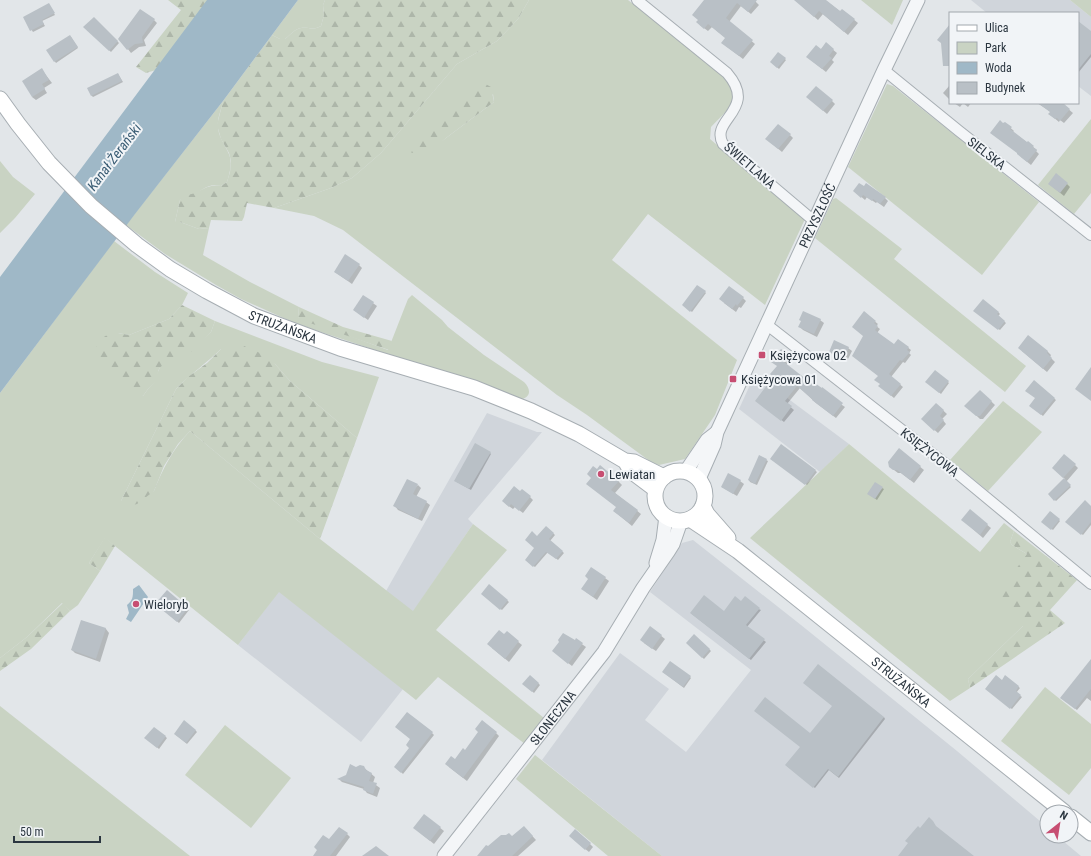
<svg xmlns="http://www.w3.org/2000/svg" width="1091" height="856" viewBox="0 0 1091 856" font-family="'Roboto Condensed',sans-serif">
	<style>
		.built { fill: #d0d5db }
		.green { fill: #c9d3c3; fill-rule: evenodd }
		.forest { fill: url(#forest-firs) }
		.water { fill: #9fb8c7 }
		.shadow { fill: #0003 }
		.building { fill: #b9c0c6 }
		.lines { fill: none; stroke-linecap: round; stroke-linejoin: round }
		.minor-casing { stroke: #a7aeb3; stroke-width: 12 }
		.tertiary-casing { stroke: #a7aeb3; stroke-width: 15 }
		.secondary-casing { stroke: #a7aeb3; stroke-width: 17 }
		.minor { stroke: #f4f6f8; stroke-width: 10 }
		.tertiary { stroke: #f4f6f8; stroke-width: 13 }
		.secondary { stroke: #fff; stroke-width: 15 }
		.poi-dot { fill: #c74e72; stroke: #f1f4f7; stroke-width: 1.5 }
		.labels { text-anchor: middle; stroke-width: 4; stroke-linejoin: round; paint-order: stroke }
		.street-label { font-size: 13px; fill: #2b3640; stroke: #f1f4f7 }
		.poi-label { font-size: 13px; fill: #2b3640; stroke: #f1f4f7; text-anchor: start }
		.water-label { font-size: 14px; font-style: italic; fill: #375a72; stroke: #f1f4f7 }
	</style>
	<defs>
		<pattern id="forest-firs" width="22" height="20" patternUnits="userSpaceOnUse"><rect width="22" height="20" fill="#c9d3c3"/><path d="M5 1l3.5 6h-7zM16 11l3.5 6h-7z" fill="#adb6a9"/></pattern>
	</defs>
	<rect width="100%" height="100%" fill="#e2e6e9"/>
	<g class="built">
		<polygon points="971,0 1070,0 1091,17 1091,96 1078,86 1078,13 987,13"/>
		<polygon points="755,374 849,444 820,472 739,409"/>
		<polygon points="487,413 537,432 542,432 468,519 473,524 413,612 386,591"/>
		<polygon points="693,540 801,625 957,751 1047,827 1047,836 1057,836 1081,856 662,856 542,760 620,653 669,689 645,720 686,752 751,670 650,592 682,543"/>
		<polygon points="279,591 403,689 361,742 238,645"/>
	</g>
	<g class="green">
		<path d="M298,0H325L323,5L324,15L321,26C312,31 310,27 301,28C295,29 290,35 285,39H280L272,35Z"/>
		<path d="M529,0H628L725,77C743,100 727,110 711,127L710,139L805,219L765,305L648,214L612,260L737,360L715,415L685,459L659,465L651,462L587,415L557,395L343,230L314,216L274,208L331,188L352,178L381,153L457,64L497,41L518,19ZM493,94L494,102L442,141Z"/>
		<polygon points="861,0 903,0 892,25"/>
		<polygon points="1070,0 1091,0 1091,17"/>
		<polygon points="887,84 893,86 1039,202 982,275 848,167"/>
		<path d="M223,101C222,108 217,118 218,126C218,136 224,143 228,152C233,161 230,173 227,182L221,186C207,183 204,190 193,195C189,197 184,198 180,200L175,222H180L199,229L209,228L203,255L250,282L299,307L298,317L388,350L408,299L412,295L442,320L448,327L484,355L524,382C530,388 532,396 522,399L297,324L241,299L216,285L165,254L126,225Z"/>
		<polygon points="1091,119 1091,193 1074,214 1038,185"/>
		<polygon points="0,161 13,177 35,194 15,218 0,233"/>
		<polygon points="836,198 902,249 894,259 1026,366 1005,392 815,238 833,199"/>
		<path d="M114,241L155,272L188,293L182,305L169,319L129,335L118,333L143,396L148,389L157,380V374L161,365L201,341L211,332L215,321L322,362L379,377L357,438L290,381L275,364L221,349C207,363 190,374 176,389L121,501L154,491C163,468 173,449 190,431L320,539L413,611L473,524L507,550L436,630L544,718L525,744L438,677L416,700L279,592L238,645L105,538L89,563L100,571L78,605L70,611L62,603L27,637L0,658V393Z"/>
		<polygon points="1003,401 1042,432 988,491 950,460"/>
		<polygon points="849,444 980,552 1004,523 1014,531 1010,542 1012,545 1027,554 1023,626 968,679 970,688 950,701 750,538"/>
		<polygon points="1045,687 1091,724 1091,768 1069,795 1001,741"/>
		<polygon points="0,706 190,856 0,856"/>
		<polygon points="225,725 291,778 251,828 185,775"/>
		<polygon points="535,755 662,856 608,856 516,779"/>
	</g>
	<g class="forest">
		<polygon points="168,0 208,0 156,70 146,73 136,67 181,10"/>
		<path d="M325,0H529L518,19L497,41L457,64L381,153L352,178L331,188L274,208L247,203L244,217L242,221L211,220L209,228L199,229L180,222H175L180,200L185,195C200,195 204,183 221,186L227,182L230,172L231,161L229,153L221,139L217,125L223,101L272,35L280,39H285C290,35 295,29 301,28C310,27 312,31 321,26L324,15L323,5Z"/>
		<polygon points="482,82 491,87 494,102 442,141 422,152 413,153 406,151"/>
		<path d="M182,305L215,321L211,332L191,352L175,364C163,362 156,367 158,380L148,389L143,396L90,354L105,336L118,333L129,335L169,319Z"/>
		<polygon points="299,307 343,327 392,341 389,350 304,321 298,317"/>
		<polygon points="232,346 244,346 258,352 275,364 290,381 357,438 320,539 190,431 178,444 164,466 154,491 137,504 126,507 121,501 176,389 188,377 207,363 221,349"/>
		<polygon points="1014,531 1077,580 1050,610 1065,623 970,688 968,679 1023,626 996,596 1027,554 1012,545 1010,542"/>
		<polygon points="105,537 115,546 100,571 89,563"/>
		<polygon points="63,603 70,611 31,649 0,671 0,658 27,637"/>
	</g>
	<g class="water">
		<polygon points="207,0 298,0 223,101 135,214 0,393 0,277"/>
		<path d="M139,585L148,597L131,622L126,619L129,613L127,605C133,600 133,597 133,589Z"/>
	</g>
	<g class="shadow">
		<polygon points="718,0 754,0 759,5 751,14 741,6 729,22 755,44 743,59 726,46 726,38 712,27 708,31 700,25"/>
		<polygon points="801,0 825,0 841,12 842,10 858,23 848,35 823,14 818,20 802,6"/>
		<polygon points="49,5 55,15 42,21 45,26 33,32 24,18"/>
		<polygon points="94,18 119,43 111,52 85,27"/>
		<polygon points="154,20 157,23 144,40 146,46 139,47 131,53 120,39"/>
		<polygon points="1078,28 1091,32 1091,57 1078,73"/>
		<polygon points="71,37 78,48 56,63 48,51"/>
		<polygon points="826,44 837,53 832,60 834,62 826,72 811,60"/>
		<polygon points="778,53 786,60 779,69 771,62"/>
		<polygon points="42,70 52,83 44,88 47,93 36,100 32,97"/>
		<polygon points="118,74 123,82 93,97 92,96 88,89"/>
		<polygon points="950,85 950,100 943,93"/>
		<polygon points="811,100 832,101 835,104 827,114"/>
		<polygon points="954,103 963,103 960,107"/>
		<polygon points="963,103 971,103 968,107"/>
		<polygon points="1037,103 1061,103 1073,113 1064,123 1060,120 1059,122 1053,117 1051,112"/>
		<polygon points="1005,123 1014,131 1013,132 1037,150 1036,151 1039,154 1031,165 1021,157 1004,125"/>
		<polygon points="790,135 793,138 782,152 770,142"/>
		<polygon points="1067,184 1070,187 1064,196 1053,187"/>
		<polygon points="858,194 885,198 888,201 884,207 877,202 876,203 867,197 865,200"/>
		<polygon points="359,265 362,268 352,284 335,272"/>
		<polygon points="705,292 706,293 692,312 685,306"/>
		<polygon points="363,296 377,306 368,320 354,310"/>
		<polygon points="743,298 746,301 741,308 739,307 736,312 724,303"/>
		<polygon points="976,312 998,312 1000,314 998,316 1006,323 1000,330"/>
		<polygon points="864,313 878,324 876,326 880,329 877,333 894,346 898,340 911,350 909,353 911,355 905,363 903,362 891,377 903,387 894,398 882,388 879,376 864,336"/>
		<polygon points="820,320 824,323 817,337 803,330 800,327"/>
		<polygon points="1028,337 1048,352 1051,355 1050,357 1055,362 1047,372 1022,351"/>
		<polygon points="848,348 852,351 847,361 834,355 830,352"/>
		<polygon points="782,350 791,359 786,365 815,387 845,407 836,418 816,403 800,388 787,404 794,410 784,422 759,403 774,377"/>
		<polygon points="935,372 949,383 941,394 927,382"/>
		<polygon points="1034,382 1056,400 1043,416 1031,406 1036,399"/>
		<polygon points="980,391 995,405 983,419 980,419 966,406"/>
		<polygon points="936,404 947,414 942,419 946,424 938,433 922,419"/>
		<polygon points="781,446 817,472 807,485 773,460"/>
		<polygon points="899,450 924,470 914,483 901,473 898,473 894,470"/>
		<polygon points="490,453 491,454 471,490 457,482"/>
		<polygon points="766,460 768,461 757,485 750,482 749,480"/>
		<polygon points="1075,465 1078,468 1066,482 1071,487 1056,501 1049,494 1065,479 1056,471"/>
		<polygon points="618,481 622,485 615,493 641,514 632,526 614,511 617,507 588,484"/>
		<polygon points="740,481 744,484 737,496 722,487"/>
		<polygon points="418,485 421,488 416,497 426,502 430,505 422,521 398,510 395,506"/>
		<polygon points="882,488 884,489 877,500 870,495"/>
		<polygon points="520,492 530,497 533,500 523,513 515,507 513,509 506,504"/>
		<polygon points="1091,507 1091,525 1083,535 1066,522"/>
		<polygon points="970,511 991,528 983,538 966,523"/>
		<polygon points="1051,512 1060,521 1053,530 1043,522"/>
		<polygon points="546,527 555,535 550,541 564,553 558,560 548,552 535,567 526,560 536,548 537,537"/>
		<polygon points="605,578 609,581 597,600 586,592"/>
		<polygon points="489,586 509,602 502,610 482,594"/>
		<polygon points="167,592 189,610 179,623 156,604"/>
		<polygon points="742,602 761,610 747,627 766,642 751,660 692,614 724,612"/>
		<polygon points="82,621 106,629 109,633 100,662 75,653 72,650"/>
		<polygon points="650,627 665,639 656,651 644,643"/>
		<polygon points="507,633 522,645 509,662 492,648"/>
		<polygon points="694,635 711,651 704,659 687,643"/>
		<polygon points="576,640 586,647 572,666 553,651"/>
		<polygon points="1091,664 1091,701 1087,698 1077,710 1064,700"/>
		<polygon points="663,672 690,677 691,678 684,688"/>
		<polygon points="530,676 540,685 534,693 524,684"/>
		<polygon points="1005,677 1020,688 1016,693 1022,697 1012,709 986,689 1002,681"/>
		<polygon points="884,717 885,719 839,778 829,770 815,788 787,766"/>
		<polygon points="154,728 167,738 159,749 146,738"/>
		<polygon points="195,730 197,732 187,744 176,735"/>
		<polygon points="432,733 434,735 403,774 397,768 410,748 412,739"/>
		<polygon points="496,733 499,736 467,781 449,767 465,751"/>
		<polygon points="363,767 375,777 373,783 380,788 377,797 367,793 364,789 342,782 339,779 347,776 356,768"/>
		<polygon points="424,815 444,831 434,844 418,831"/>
		<polygon points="524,827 536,840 518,856 478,856 488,847 512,838"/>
		<polygon points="347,834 350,837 336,856 314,856 329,841"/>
		<polygon points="574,840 590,844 593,847 589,852"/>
	</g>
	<g class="building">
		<polygon points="704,0 757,0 748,12 737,3 726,18 753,40 739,56 721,43 725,38 708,24 704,29 696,22 698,20 692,15"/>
		<polygon points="794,0 826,0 840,11 842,9 855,19 844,32 819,11 814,17"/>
		<polygon points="49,3 55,13 42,20 44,24 30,31 23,17"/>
		<polygon points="140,9 155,19 142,37 143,43 135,44 127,50 118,39"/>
		<polygon points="94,17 118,41 109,51 83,27"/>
		<polygon points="1078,21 1091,31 1091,54 1078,70"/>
		<polygon points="950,24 950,66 943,66 941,43 937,40"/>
		<polygon points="70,35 78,47 54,62 46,50"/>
		<polygon points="826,42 834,49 829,56 832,58 822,69 806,57 816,45 821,49"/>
		<polygon points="778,52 786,58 777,68 770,62"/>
		<polygon points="42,68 49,80 42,84 45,89 32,97 22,81"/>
		<polygon points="118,73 122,81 91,96 87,88"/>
		<polygon points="816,86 833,100 823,111 806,97"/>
		<polygon points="1038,103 1063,103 1070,109 1060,121 1057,118 1055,119 1048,114 1050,112"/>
		<polygon points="1000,120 1003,123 1005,122 1012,127 1010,129 1027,142 1028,141 1034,146 1033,147 1037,150 1027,162 1017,154 1017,153 990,133"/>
		<polygon points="778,124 791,134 778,149 765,139"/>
		<polygon points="1056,173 1068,183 1060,193 1048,184"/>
		<polygon points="859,183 864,186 866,183 886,197 880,204 873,199 872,201 863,195 861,198 853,191"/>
		<polygon points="345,254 360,264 348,281 334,272"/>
		<polygon points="697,285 706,291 690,312 682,305"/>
		<polygon points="729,286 744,297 737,306 736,304 732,309 719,299"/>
		<polygon points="363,295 374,302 364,318 353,310"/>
		<polygon points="983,299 999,312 997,314 1005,321 998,330 973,311"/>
		<polygon points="803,311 821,319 814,334 798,327 801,321 799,320"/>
		<polygon points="864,311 876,321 874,323 878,326 875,330 880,334 894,344 898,339 909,347 907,350 910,352 902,361 900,360 889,374 901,384 891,396 878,386 880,384 874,380 878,376 852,356 863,336 852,327"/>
		<polygon points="1028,335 1048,351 1047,353 1052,358 1043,369 1018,348"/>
		<polygon points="834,340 849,347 844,359 829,352"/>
		<polygon points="781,349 789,355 784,362 815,386 816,384 822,388 822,387 843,403 833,416 812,400 812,399 797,386 785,401 792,406 781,421 755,401 773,377 770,374 777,366 771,362"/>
		<polygon points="1091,367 1091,401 1075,389"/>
		<polygon points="935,370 949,381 939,393 925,382"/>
		<polygon points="1034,380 1055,398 1041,415 1029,406 1035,398 1025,391"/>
		<polygon points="980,390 992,401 980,416 976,416 964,406"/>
		<polygon points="936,403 944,410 940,416 944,420 934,431 921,419"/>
		<polygon points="475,443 491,452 469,489 454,481"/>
		<polygon points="781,444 816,470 805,485 770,459"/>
		<polygon points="899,448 921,466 910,480 897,470 893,470 889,467 888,462"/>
		<polygon points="1064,454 1076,464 1063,478 1052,468"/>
		<polygon points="759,455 767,459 755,484 748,480"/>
		<polygon points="600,465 619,481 611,490 638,510 629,523 613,511 616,507 586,484 591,478 587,474 593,466 597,469"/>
		<polygon points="728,473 741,480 733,494 721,487"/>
		<polygon points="1064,478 1071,485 1054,501 1048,494"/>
		<polygon points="407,479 418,484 413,494 427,501 418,519 393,506"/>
		<polygon points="875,482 883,487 875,499 867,494"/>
		<polygon points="514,486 520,491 522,489 531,496 519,511 511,504 509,507 502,501"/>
		<polygon points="1085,500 1091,506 1091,522 1081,535 1065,522"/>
		<polygon points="970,509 988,524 980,535 961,520"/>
		<polygon points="1050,511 1060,519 1051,530 1041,522"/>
		<polygon points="546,526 554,533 549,539 563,551 556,559 546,552 533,567 525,560 534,548 525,540 532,531 537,536"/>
		<polygon points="591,567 606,577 593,597 581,589 588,579 585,576"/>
		<polygon points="489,584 508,600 500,610 481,594"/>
		<polygon points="167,590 188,608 177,622 155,604"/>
		<polygon points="704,595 724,611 735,596 741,601 745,596 760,608 746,625 765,639 749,659 690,613"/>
		<polygon points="81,620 106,628 96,659 71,650"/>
		<polygon points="650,626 662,635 652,649 640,640"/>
		<polygon points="499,630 504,634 507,631 519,641 505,659 487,644"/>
		<polygon points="563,633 575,640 576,638 583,643 568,664 552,651 559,642 558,640"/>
		<polygon points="694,634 710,649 702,658 686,643"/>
		<polygon points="1091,659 1091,689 1075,709 1060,698"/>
		<polygon points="670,661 691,676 683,687 662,672"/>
		<polygon points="818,664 884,717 838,777 828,769 813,788 785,765 800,747 754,711 765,697 810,733 832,706 803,683"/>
		<polygon points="530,675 539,683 532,692 522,684"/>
		<polygon points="996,675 1002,680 1005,675 1019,686 1016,691 1021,695 1010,709 985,689"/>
		<polygon points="407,712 433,732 401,773 394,767 409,748 406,745 410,739 395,727"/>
		<polygon points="184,720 196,730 186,743 174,734"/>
		<polygon points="482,720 497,732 463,778 445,764 451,756 455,759 463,748 465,750 478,732 475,729"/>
		<polygon points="154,727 166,736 157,748 144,738"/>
		<polygon points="350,764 356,767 360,765 364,766 366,770 372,773 369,781 377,783 373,794 363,790 364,787 337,779 346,775"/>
		<polygon points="424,814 441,827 430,841 413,828"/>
		<polygon points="929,817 933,821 936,826 974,856 898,856 908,843 905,841 918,826 920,828"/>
		<polygon points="524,826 533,836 512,856 477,856 486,845 488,846 501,835 506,835 509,833 512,836"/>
		<polygon points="339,827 348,833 330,856 313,856 317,850 314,847 323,835 329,839"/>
		<polygon points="575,829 591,843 585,850 569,836"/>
		<polygon points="376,846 389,856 362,856"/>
	</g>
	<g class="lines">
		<defs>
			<g id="minor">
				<path d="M637,0L727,73C759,110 709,119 723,144L814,221"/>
				<polyline points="884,70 959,131 1091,235"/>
				<polyline points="766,324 952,469 1091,584"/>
			</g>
			<g id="tertiary">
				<polyline points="686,471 707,440 716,433"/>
				<path id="s1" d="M699,479L714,445L717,432L884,70L918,0"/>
				<polyline points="656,563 663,540 666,516"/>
				<path id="s2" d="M444,856L604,652L643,588L668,552L673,544L681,521"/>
			</g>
			<g id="secondary">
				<path id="s3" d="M0,99L18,124L49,163L91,206L137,245L170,269L207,291L254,316L340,348L474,388L531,411L579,434L625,461L634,462L664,477"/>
				<polyline points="627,464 631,471 655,489"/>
				<circle cx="680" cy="496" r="25"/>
				<polyline points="703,506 707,514 728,538"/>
				<path id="s4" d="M690,519L738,551L1064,812"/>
				<polyline points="1071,817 1091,833"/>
			</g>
		</defs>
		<use href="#minor" class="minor-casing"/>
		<use href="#tertiary" class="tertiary-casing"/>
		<use href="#secondary" class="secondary-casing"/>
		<use href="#minor" class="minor"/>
		<use href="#tertiary" class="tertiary"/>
		<use href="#secondary" class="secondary"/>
	</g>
	<g class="poi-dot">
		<rect x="758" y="351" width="8" height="8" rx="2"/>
		<rect x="729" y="375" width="8" height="8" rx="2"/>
		<circle cx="601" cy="474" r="4"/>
		<circle cx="136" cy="604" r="4"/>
	</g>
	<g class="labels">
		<g class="street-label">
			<text transform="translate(987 153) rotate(38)" y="5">SIELSKA</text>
			<text transform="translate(750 165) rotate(41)" y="5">ŚWIETLANA</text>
			<text dy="5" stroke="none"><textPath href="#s1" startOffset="289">PRZYSZŁOŚĆ</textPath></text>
			<text dy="5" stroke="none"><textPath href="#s3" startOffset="369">STRUŻAŃSKA</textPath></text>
			<text transform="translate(930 452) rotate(38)" y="5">KSIĘŻYCOWA</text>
			<text dy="5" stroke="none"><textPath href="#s4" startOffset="267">STRUŻAŃSKA</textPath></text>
			<text dy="5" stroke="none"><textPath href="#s2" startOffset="176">SŁONECZNA</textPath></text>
		</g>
		<g class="poi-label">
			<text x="770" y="360">Księżycowa 02</text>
			<text x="741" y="384">Księżycowa 01</text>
			<text x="609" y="479">Lewiatan</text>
			<text x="144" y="609">Wieloryb</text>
		</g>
		<g class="water-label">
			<text transform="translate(114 157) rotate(-53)" y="5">Kanał Żerański</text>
		</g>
	</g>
	<rect x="949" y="12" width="130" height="92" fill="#f1f4f7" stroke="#a2a8ae"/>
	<rect x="957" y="25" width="20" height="6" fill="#ffffff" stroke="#a2a8ae"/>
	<text x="985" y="32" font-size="12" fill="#2b3640">Ulica</text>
	<rect x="957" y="42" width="20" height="12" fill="#c9d3c3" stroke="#a2a8ae"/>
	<text x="985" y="52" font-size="12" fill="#2b3640">Park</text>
	<rect x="957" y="62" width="20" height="12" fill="#9fb8c7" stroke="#a2a8ae"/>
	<text x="985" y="72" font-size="12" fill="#2b3640">Woda</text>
	<rect x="957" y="82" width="20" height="12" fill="#b9c0c6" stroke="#a2a8ae"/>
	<text x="985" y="92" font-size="12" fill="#2b3640">Budynek</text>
	<g transform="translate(1059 824) rotate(30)"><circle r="19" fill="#f1f4f7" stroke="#a2a8ae"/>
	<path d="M0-3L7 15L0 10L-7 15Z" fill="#c74e72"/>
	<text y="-6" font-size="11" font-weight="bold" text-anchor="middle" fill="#2b3640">N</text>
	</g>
	<path d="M14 836v6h86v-6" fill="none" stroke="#2b3640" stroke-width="2"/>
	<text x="20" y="836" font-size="12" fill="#2b3640" stroke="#f1f4f7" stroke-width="3" paint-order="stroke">50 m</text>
</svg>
